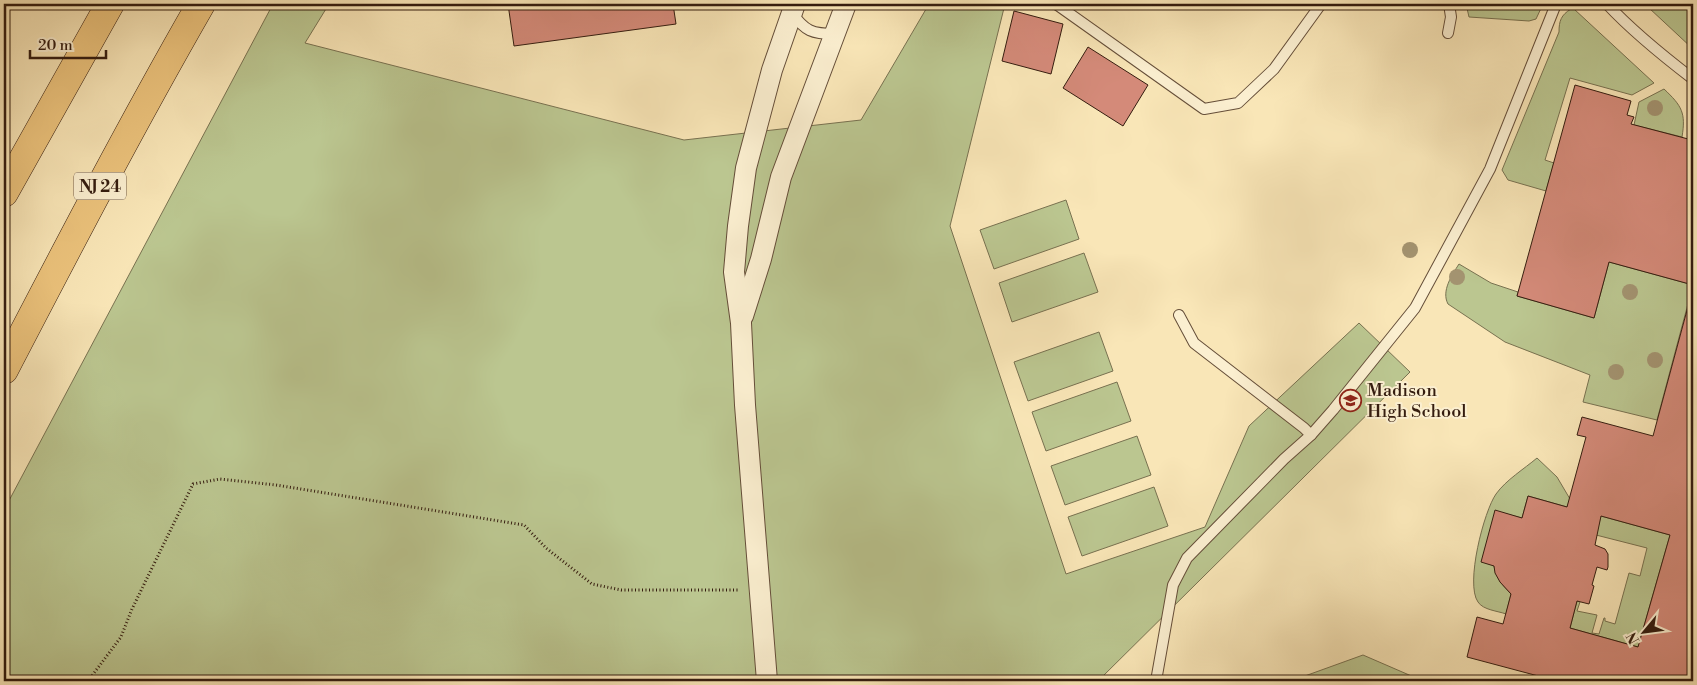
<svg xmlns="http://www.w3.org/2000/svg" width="1697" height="685" viewBox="0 0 1697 685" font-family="'Libre Bodoni',serif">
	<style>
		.green { fill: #bbc690; stroke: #787150 }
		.building { fill: #d48a79; stroke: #341c0f; fill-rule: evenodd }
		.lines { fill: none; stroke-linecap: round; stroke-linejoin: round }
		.lane-casing { stroke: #654e39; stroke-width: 12 }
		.street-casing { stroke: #654e39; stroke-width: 22 }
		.highway-casing { stroke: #341c0f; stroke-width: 29 }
		.path { stroke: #341c0f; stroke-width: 3; stroke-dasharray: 1 2.5; stroke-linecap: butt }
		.lane { stroke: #fbefd0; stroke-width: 10 }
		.street { stroke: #fbefd0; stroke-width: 20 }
		.highway { stroke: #ecc37c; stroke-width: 28 }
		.tree { fill: #a39370 }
		.labels { text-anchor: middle; stroke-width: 4; stroke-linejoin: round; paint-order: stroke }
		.shield { fill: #fbefd0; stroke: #705b49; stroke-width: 1 }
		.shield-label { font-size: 16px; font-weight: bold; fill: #341c0f }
		.poi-label { font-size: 18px; fill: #341c0f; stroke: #fbefd0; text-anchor: start }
	</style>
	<rect width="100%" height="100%" fill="#f9e6b7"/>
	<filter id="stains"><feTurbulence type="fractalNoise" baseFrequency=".004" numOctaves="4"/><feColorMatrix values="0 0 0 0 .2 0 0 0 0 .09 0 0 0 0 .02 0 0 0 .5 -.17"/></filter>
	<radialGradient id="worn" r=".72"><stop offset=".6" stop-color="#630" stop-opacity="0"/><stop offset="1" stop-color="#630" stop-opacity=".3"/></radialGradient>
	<g class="green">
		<polygon points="273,4 329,4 305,43 684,140 861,120 929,4 1005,4 950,226 1066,574 1205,527 1249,426 1359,323 1410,372 1098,681 4,681 4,510"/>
		<polygon points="1466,4 1543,4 1536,19 1529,21 1469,17"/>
		<polygon points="1644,4 1693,4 1693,49 1649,8"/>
		<path d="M1571,9H1574L1654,83L1632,95L1570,78L1545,160L1554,163L1546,191L1508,180L1502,170L1559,32C1559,21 1561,15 1571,9Z"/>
		<path d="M1664,89C1682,106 1686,113 1682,137L1634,125L1639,102Z"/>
		<polygon points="1066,200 1079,239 994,269 980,230"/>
		<polygon points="1084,253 1098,292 1012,322 999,283"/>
		<path d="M1609,262L1693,285L1657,420L1583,402L1590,375L1505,342L1448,304C1441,291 1452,275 1459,264L1491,283L1518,292L1517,296L1594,318Z"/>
		<polygon points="1099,332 1113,371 1028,401 1014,362"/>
		<polygon points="1117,382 1131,421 1046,451 1032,412"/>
		<polygon points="1137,436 1151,475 1065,505 1051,466"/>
		<path d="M1537,458L1557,477L1570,499L1567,507L1528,496L1522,518L1495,511L1494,566C1496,578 1503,586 1511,594L1506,614C1498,611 1483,610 1478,602C1465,584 1484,511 1496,494C1506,480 1524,469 1537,458Z"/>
		<polygon points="1154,487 1168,526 1082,556 1068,517"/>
		<polygon points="1601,516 1670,535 1638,647 1570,628 1577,601 1580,602 1577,611 1597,615 1592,633 1599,634 1604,618 1605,618 1605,621 1615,624 1629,573 1640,576 1647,548 1596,535"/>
		<polygon points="1363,655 1423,681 1291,681"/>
	</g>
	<g class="building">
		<polygon points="508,4 673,4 676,24 514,46"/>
		<polygon points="1014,11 1063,24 1051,74 1002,61"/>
		<polygon points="1088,47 1148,85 1123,126 1063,88"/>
		<polygon points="1575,85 1631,101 1627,115 1634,117 1631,124 1692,140 1693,137 1693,285 1609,262 1594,318 1517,296"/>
		<path d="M1693,288V681H1557L1467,657L1477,617L1503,624L1511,594L1500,582L1495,573L1494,566L1481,562L1495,510L1522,518L1528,496L1567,507L1586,437L1577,435L1582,417L1653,436ZM1601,516L1670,535L1638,647L1570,628L1577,601L1589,604L1594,586L1592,585L1597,567L1607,570L1608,567V554L1605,549L1595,545Z"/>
	</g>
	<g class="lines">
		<defs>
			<g id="lane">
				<polyline points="1056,4 1204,109 1238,103 1274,69 1321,4"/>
				<path d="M1607,4C1633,32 1663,56 1693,79"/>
				<path d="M792,13C805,31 812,34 835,34"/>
				<polyline points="1448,33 1451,17 1449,4"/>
				<polyline points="1179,315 1194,343 1304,428 1311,435 1333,410 1415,308 1490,169 1556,4"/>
				<polyline points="1156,681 1173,585 1187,558 1284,459 1311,435"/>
			</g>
			<g id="street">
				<polyline points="743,316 761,259 781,177 846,4"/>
				<polyline points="767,681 745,405 741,323 734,272 738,226 746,168 772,70 795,4"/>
			</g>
			<g id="highway">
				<polyline points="4,193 110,4"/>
				<path d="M4,370C68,247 132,124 201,4"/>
			</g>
		</defs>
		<use href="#lane" class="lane-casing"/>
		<use href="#street" class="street-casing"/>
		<use href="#highway" class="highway-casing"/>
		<polyline class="path" points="88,681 121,637 132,609 193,484 220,479 276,485 524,525 546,548 592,584 621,590 738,590"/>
		<use href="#lane" class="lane"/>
		<use href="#street" class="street"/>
		<use href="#highway" class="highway"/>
	</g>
	<g class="tree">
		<circle cx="1655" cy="108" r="8"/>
		<circle cx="1410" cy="250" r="8"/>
		<circle cx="1457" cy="277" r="8"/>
		<circle cx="1630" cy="292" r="8"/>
		<circle cx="1655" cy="360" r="8"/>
		<circle cx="1616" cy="372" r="8"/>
	</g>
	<defs>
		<symbol id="school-ring" viewBox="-11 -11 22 22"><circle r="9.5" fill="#fbefd0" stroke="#8f2418" stroke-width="1.5"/><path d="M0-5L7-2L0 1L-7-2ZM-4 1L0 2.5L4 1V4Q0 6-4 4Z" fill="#8f2418"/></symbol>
	</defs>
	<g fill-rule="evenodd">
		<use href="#school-ring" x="1338" y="388" width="25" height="25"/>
	</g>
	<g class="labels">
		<rect class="shield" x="74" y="172.5" width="52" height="27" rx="4"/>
		<g class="shield-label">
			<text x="100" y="192">NJ 24</text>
		</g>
		<g class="poi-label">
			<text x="1367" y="396">Madison<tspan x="1367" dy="21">High School</tspan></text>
		</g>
	</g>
	<rect width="1697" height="685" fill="none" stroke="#f9e6b7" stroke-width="20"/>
	<rect x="5" y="5" width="1687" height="675" fill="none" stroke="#341c0f" stroke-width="2.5"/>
	<rect x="10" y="10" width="1677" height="665" fill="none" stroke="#341c0f"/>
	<g transform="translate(1644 632) rotate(241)" stroke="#fbefd0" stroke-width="4" paint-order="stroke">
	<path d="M0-4L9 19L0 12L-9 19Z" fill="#341c0f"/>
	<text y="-8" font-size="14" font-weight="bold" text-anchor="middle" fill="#341c0f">N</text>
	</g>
	<path d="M30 50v8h76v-8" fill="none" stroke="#341c0f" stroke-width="2.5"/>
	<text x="38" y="50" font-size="15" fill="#341c0f" stroke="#fbefd0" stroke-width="4" paint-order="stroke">20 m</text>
	<rect width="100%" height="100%" filter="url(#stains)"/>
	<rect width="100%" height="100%" fill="url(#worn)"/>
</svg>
